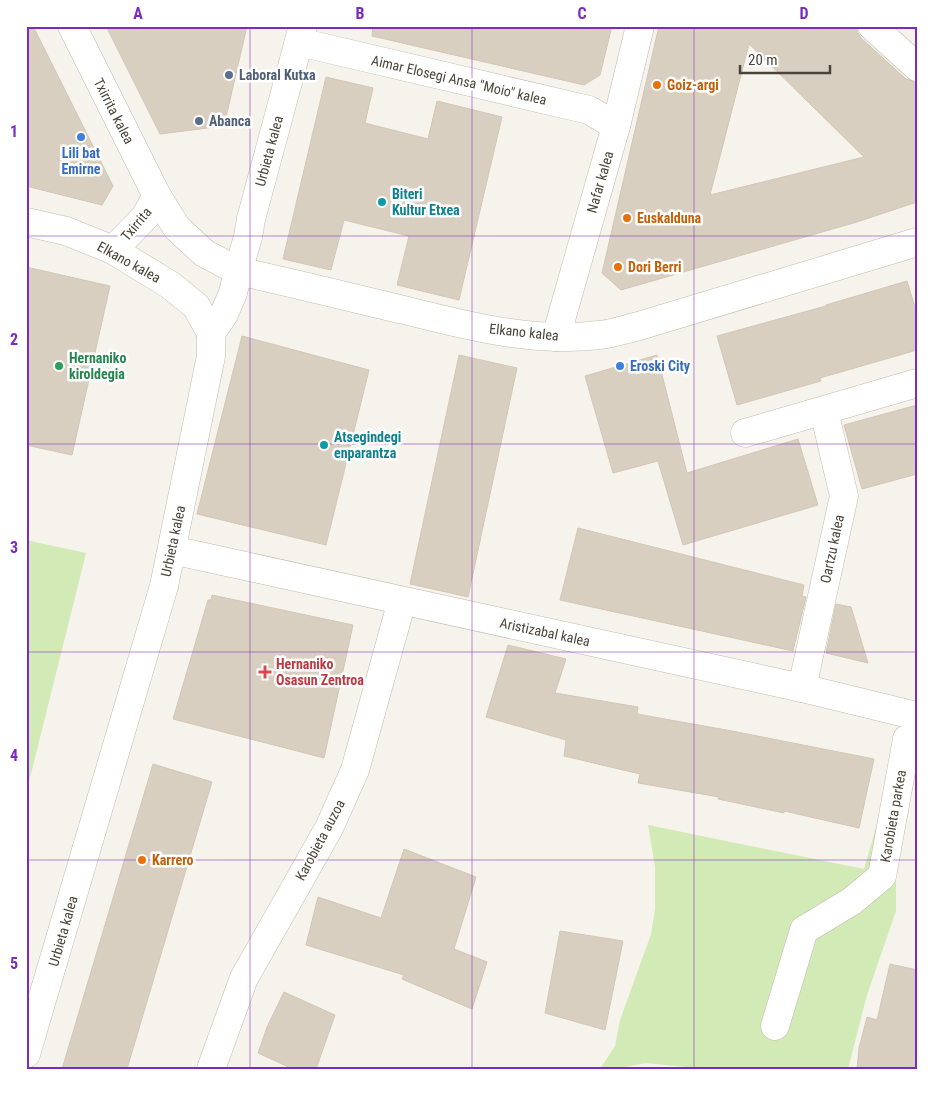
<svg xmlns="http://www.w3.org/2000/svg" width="943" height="1095" viewBox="0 0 943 1095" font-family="'Roboto Condensed',sans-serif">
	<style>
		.green { fill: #d2eab5 }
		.building { fill: #d8cfc1; stroke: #d3c7b4; fill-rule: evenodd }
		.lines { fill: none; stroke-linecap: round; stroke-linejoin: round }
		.street-casing { stroke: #c2bbae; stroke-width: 29 }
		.street { stroke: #fff; stroke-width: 28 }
		.grid { fill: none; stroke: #7b2cbf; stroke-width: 1; stroke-opacity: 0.55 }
		.service-dot { fill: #5c6f8a; stroke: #fff; stroke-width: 2 }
		.food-dot { fill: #e8710a; stroke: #fff; stroke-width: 2 }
		.shop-dot { fill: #3f7fe0; stroke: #fff; stroke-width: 2 }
		.culture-dot { fill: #0f9aa8; stroke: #fff; stroke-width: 2 }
		.leisure-dot { fill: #2e9e5b; stroke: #fff; stroke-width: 2 }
		.health-dot { fill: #e0444e; stroke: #fff; stroke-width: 2 }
		.labels { text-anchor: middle; stroke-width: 5; stroke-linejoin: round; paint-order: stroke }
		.service-label { font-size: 14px; font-weight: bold; fill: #4e5e75; stroke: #fff; text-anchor: start }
		.street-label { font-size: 14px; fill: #4b4439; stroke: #fff }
		.food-label { font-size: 14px; font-weight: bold; fill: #c56008; stroke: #fff; text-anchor: start }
		.shop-label { font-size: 14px; font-weight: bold; fill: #366cbe; stroke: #fff }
		.culture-label { font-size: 14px; font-weight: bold; fill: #0d838f; stroke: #fff; text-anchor: start }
		.leisure-label { font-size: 14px; font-weight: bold; fill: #27864d; stroke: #fff; text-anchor: start }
		.health-label { font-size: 14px; font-weight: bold; fill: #be3a42; stroke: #fff; text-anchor: start }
		.neatline { fill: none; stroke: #7b2cbf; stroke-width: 2 }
		.grid-label { font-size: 16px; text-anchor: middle; font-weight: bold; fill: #7b2cbf }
	</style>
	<rect width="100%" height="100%" fill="#f6f3ec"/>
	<g class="green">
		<polygon points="26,540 86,553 26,794"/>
		<polygon points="882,806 896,836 896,911 867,995 848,1069 705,1069 646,1063 614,1069 600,1069 615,1046 620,1020 651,934 655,909 655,867 648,825 864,869"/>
	</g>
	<g class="building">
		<polygon points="26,26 33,26 113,186 102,205 26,186"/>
		<polygon points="106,26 247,26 224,126 160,134"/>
		<polygon points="373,26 612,26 600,75 584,85 372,36"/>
		<path d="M659,26H857V31L861,38L906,79L917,82V202L857,222L621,290L602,273ZM749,44L864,157L710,195Z"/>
		<polygon points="326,77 373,88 365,123 428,139 437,101 502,117 459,300 397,285 409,236 344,220 331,270 283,259"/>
		<polygon points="26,267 110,286 72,455 26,445"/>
		<polygon points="907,281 917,314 917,350 820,378 821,381 737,405 717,336 826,306 826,305"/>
		<polygon points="242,336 369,370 326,545 197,514"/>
		<polygon points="459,355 517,368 468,597 410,584"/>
		<polygon points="657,355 687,473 798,439 818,505 683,545 658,461 613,473 585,376"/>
		<polygon points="917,405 917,474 862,489 844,425"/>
		<polygon points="578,528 804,585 802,596 806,597 793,651 560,600"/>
		<polygon points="212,595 353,625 324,758 173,719 208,600 211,600"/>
		<polygon points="836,604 851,607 868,663 826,653"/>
		<polygon points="508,645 566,659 555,693 638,707 637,714 732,731 874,759 859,828 784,811 784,813 718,799 719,797 638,783 640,774 564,756 566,740 486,717"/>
		<polygon points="153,764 212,782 127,1069 62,1069"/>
		<polygon points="404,849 476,877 454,949 487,962 472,1009 402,979 404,975 306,945 318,897 381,918"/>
		<polygon points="560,931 623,941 605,1030 545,1013"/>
		<polygon points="890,964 917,970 917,1069 857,1069 859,1048 867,1017 877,1020"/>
		<polygon points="284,992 335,1015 316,1069 293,1069 258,1053 267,1027"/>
	</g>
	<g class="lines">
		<defs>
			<g id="street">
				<path d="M72,26L157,196L177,228L204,253L238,271C293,283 349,297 404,310C467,326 534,343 599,335C612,334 626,329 639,326L917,242"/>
				<polyline points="872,26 917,67"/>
				<polyline points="299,42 589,110 616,126"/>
				<polyline points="26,222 66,231 113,250 170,285 196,306 211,333"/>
				<polyline points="113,250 145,217 157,196"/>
				<polyline points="556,337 616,126 640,26"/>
				<polyline points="745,433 917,383"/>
				<polyline points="172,550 802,688 917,716"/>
				<polyline points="802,688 844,496 824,411"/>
				<polyline points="775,1026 804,930 852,901 882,876 907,739"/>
				<polyline points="26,1054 164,586 211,356 211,333 224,314 233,293 238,271 248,237 251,219 303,26"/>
				<polyline points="211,1069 244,978 329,828 355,770 402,601"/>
			</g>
		</defs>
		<use href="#street" class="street-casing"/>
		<use href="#street" class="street"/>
	</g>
	<path class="grid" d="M250,26V1069M472,26V1069M694,26V1069M26,236H917M26,444H917M26,652H917M26,860H917"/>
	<g class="service-dot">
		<circle cx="229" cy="75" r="5"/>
		<circle cx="199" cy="121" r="5"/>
	</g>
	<g class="food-dot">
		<circle cx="657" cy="85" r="5"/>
		<circle cx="627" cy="218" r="5"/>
		<circle cx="618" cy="267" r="5"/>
		<circle cx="142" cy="860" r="5"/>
	</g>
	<g class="shop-dot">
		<circle cx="81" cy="137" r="5"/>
		<circle cx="620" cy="366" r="5"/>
	</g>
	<g class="culture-dot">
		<circle cx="382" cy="202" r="5"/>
		<circle cx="324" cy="445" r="5"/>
	</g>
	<circle class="leisure-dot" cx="59" cy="366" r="5"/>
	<path class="health-dot" d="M262.5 664.5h5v5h5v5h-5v5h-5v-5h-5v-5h5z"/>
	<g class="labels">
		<g class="service-label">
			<text x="239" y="80">Laboral Kutxa</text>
			<text x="209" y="126">Abanca</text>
		</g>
		<g class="street-label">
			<text transform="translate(459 80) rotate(13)" y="5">Aimar Elosegi Ansa "Moio" kalea</text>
			<text transform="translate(114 111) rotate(63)" y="5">Txirrita kalea</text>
			<text transform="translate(269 151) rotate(-75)" y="5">Urbieta kalea</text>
			<text transform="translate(600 182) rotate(-74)" y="5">Nafar kalea</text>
			<text transform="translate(136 224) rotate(-50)" y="5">Txirrita</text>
			<text transform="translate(129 262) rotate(29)" y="5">Elkano kalea</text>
			<text transform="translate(524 332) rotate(6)" y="5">Elkano kalea</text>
			<text transform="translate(173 541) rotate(-78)" y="5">Urbieta kalea</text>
			<text transform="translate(832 549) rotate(-78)" y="5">Oartzu kalea</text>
			<text transform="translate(545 632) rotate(12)" y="5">Aristizabal kalea</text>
			<text transform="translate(893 816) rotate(-80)" y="5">Karobieta parkea</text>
			<text transform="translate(320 840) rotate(-62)" y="5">Karobieta auzoa</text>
			<text transform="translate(63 931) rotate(-74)" y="5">Urbieta kalea</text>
		</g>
		<g class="food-label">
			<text x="667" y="90">Goiz-argi</text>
			<text x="637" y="223">Euskalduna</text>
			<text x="628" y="272">Dori Berri</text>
			<text x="152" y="865">Karrero</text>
		</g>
		<g class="shop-label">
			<text x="81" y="158">Lili bat<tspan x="81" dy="16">Emirne</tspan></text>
			<text x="630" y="371" text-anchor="start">Eroski City</text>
		</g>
		<g class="culture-label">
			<text x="392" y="199">Biteri<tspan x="392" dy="16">Kultur Etxea</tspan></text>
			<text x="334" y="442">Atsegindegi<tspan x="334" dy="16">enparantza</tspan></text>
		</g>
		<g class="leisure-label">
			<text x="69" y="363">Hernaniko<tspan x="69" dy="16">kiroldegia</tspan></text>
		</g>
		<g class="health-label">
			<text x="276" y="669">Hernaniko<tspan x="276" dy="16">Osasun Zentroa</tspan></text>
		</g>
	</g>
	<rect width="943" height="1095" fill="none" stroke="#ffffff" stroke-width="55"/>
	<path d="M740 65v8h90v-8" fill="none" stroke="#4b4439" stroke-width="2.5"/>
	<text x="748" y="65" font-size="15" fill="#4b4439" stroke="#ffffff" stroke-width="4" paint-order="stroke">20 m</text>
	<rect x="28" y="28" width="888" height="1040" class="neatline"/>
	<g class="grid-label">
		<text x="138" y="19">A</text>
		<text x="360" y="19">B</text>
		<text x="582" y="19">C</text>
		<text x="804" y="19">D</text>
		<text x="14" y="137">1</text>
		<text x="14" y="345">2</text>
		<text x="14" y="553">3</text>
		<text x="14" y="761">4</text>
		<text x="14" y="969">5</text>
	</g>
</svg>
